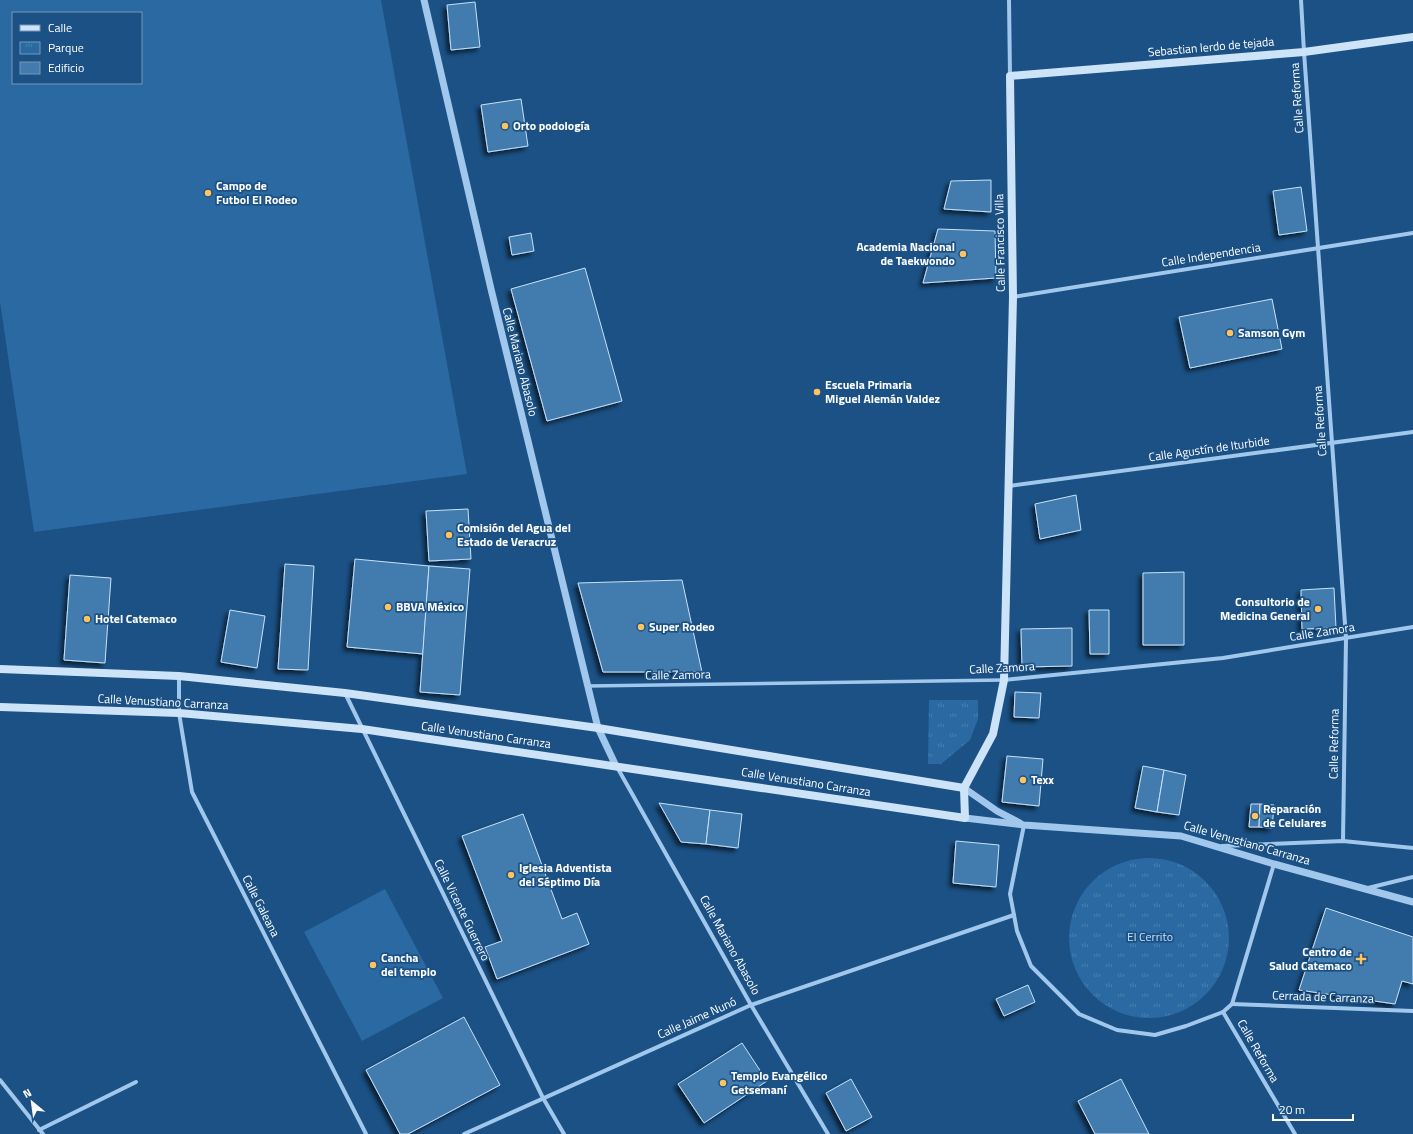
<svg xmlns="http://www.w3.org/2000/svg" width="1413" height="1134" viewBox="0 0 1413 1134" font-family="'Titillium Web',sans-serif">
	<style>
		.green { fill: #2a69a2; fill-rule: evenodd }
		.park { fill: url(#park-tufts) }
		.building { fill: #437baf; stroke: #c6e1f9; filter: url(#shadow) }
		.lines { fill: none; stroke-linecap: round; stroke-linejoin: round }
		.pedestrian { stroke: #a1c8ec; stroke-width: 3.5 }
		.minor { stroke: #a1c8ec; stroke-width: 4 }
		.tertiary { stroke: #a1c8ec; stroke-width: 7 }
		.secondary { stroke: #cde3f8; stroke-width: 8 }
		.poi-dot { fill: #fdc35e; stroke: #1b5185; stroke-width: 1.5 }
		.labels { text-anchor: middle; stroke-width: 3.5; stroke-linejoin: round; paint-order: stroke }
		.street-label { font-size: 12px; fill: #fff; stroke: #1b5185 }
		.poi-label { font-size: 12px; font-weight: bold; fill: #fff; stroke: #1b5185; text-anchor: start }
		.park-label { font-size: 12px; fill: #c6e1f9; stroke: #1b5185 }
	</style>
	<defs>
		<pattern id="park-tufts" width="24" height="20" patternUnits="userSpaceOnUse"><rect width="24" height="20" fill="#2a69a2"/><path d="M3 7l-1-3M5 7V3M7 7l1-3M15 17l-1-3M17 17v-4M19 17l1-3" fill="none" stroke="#4a80b0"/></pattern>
		<filter id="shadow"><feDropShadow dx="-3.5" dy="3.5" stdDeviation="2" flood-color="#0009"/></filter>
	</defs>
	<rect width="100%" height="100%" fill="#1b5185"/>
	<g class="green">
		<path d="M0,0H381L467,474L34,532L0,302ZM13,13H141V83H13Z"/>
		<polygon points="385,889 443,998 362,1041 304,932"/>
	</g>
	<g class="park">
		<polygon points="929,700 978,700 978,719 970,740 941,764 928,764"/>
		<circle cx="1149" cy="938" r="80"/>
	</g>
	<g class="building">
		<polygon points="475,2 480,47 451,50 447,5"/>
		<polygon points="521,99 528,146 488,152 481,105"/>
		<polygon points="991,180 991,212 944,209 951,181"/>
		<polygon points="1301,187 1307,231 1279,235 1273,191"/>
		<polygon points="938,229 995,231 996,278 923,283"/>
		<polygon points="531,233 534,251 512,255 509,237"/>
		<polygon points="585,268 622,401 547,421 511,289"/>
		<polygon points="1272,299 1282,349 1190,368 1179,317"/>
		<polygon points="1076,495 1081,530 1040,539 1035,504"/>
		<polygon points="468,509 471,559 429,561 426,511"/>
		<polygon points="355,559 429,566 423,654 347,647"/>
		<polygon points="285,564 314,566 308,670 278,669"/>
		<polygon points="429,566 470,569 460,695 420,692"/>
		<polygon points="1184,572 1184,645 1143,645 1143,573"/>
		<polygon points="70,575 111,578 105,663 64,660"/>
		<polygon points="682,580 702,672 603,672 578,583"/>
		<polygon points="1334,588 1336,628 1302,629 1301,590"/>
		<polygon points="230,610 265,616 257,668 221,662"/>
		<polygon points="1089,610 1109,610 1109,654 1090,654"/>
		<polygon points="1072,628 1072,666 1022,667 1021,629"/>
		<polygon points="1015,692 1041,693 1039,718 1014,717"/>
		<polygon points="1007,756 1043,759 1039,806 1002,802"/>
		<polygon points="1143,766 1164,770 1157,812 1135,808"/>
		<polygon points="1164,770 1186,775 1179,815 1157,812"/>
		<polygon points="659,803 710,810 706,844 681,842"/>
		<polygon points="1251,804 1260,804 1259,827 1249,827"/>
		<polygon points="1260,804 1274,805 1272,828 1259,827"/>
		<polygon points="710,810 742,814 738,848 706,844"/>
		<polygon points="523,814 562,919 577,913 589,944 497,979 485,947 502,941 462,836"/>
		<polygon points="956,841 999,845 996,887 953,883"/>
		<polygon points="1326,908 1413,937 1413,984 1402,981 1395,1004 1299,990"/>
		<polygon points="1028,985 1035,1002 1004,1016 996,999"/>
		<polygon points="464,1017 500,1085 408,1134 400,1134 366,1070"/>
		<polygon points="742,1043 767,1081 704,1123 678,1084"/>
		<polygon points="851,1079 872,1117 846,1131 826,1093"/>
		<polygon points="1121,1079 1149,1134 1095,1134 1078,1101"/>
	</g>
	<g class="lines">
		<polyline class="pedestrian" points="588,686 1003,680"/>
		<g class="minor">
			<polyline points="1009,0 1010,76"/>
			<polyline points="1301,0 1304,52 1346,638 1343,841"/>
			<polyline points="1013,297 1413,233"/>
			<polyline points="1009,486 1413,432"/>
			<polyline points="179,676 179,713 192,792 366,1134"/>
			<polyline points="1004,680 1223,658 1413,627"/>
			<polyline points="345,693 543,1098 564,1134"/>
			<polyline points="617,767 751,1005 828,1134"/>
			<polyline points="1024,825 1010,894 1017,931 1031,966 1079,1014 1117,1030 1155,1035 1186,1026 1223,1012 1232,1004 1274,864"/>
			<polyline points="1222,846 1343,841 1413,848"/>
			<polyline points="1368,888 1413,877"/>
			<polyline points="1232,1004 1413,1011"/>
			<polyline points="1223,1012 1295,1134"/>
			<polyline points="0,1080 43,1134"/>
			<polyline points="39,1130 136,1082"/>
			<polyline points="464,1134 751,1005 1014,915"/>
		</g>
		<g class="tertiary">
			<polyline points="424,0 491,289 598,728 616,766"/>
			<polyline points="964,788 997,811 1020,823"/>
			<polyline points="965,818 1024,825 1181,836 1274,864 1413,902"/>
		</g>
		<g class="secondary">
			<polyline points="0,669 179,676 345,693 598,728 964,788"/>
			<polyline points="0,707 179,713 362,729 965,818 964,788"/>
			<polyline points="964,788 993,734 1004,680 1013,297 1010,76 1304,52 1413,37"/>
		</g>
	</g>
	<g class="poi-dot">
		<circle cx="505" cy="126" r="4"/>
		<circle cx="208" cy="193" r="4"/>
		<circle cx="963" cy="254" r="4"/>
		<circle cx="1230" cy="333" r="4"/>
		<circle cx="817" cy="392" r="4"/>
		<circle cx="449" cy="535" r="4"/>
		<circle cx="388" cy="607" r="4"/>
		<circle cx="1318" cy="609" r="4"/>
		<circle cx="87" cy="619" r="4"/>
		<circle cx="641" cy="627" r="4"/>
		<circle cx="1023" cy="780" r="4"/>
		<circle cx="1255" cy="816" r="4"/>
		<circle cx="511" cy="875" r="4"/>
		<path d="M1359 953h4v4h4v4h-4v4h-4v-4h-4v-4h4z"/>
		<circle cx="373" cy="965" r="4"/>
		<circle cx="723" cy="1083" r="4"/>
	</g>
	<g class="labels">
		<g class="street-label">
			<text transform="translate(1211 47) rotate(-5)" y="4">Sebastian lerdo de tejada</text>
			<text transform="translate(1297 98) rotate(-94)" y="4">Calle Reforma</text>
			<text transform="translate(1000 243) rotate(-91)" y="4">Calle Francisco Villa</text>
			<text transform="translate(1211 255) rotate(-9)" y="4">Calle Independencia</text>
			<text transform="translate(520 362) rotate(76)" y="4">Calle Mariano Abasolo</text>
			<text transform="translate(1320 421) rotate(-94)" y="4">Calle Reforma</text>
			<text transform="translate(1209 449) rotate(-8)" y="4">Calle Agustín de Iturbide</text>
			<text transform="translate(1322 632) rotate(-9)" y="4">Calle Zamora</text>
			<text transform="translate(1002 668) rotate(-3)" y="4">Calle Zamora</text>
			<text transform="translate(678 675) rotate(-1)" y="4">Calle Zamora</text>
			<text transform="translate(163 702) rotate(3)" y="4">Calle Venustiano Carranza</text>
			<text transform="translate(486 735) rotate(8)" y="4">Calle Venustiano Carranza</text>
			<text transform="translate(1334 744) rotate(-89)" y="4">Calle Reforma</text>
			<text transform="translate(806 782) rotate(9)" y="4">Calle Venustiano Carranza</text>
			<text transform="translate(1247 843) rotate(16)" y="4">Calle Venustiano Carranza</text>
			<text transform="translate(261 906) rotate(63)" y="4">Calle Galeana</text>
			<text transform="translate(462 910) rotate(64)" y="4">Calle Vicente Guerrero</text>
			<text transform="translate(730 945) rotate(61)" y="4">Calle Mariano Abasolo</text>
			<text transform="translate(1323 997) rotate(2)" y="4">Cerrada de Carranza</text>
			<text transform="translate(697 1018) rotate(-24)" y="4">Calle Jaime Nunó</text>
			<text transform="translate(1258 1051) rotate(60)" y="4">Calle Reforma</text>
		</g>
		<g class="poi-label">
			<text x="513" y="130">Orto podología</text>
			<text x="216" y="190">Campo de<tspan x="216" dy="14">Futbol El Rodeo</tspan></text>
			<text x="955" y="251" text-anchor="end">Academia Nacional<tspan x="955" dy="14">de Taekwondo</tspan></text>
			<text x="1238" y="337">Samson Gym</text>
			<text x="825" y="389">Escuela Primaria<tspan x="825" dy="14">Miguel Alemán Valdez</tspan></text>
			<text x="457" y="532">Comisión del Agua del<tspan x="457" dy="14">Estado de Veracruz</tspan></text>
			<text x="1310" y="606" text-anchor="end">Consultorio de<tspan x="1310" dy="14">Medicina General</tspan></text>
			<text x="396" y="611">BBVA México</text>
			<text x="95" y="623">Hotel Catemaco</text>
			<text x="649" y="631">Super Rodeo</text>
			<text x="1031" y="784">Texx</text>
			<text x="1263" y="813">Reparación<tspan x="1263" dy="14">de Celulares</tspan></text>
			<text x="519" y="872">Iglesia Adventista<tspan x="519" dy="14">del Séptimo Día</tspan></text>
			<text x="1352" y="956" text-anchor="end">Centro de<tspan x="1352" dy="14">Salud Catemaco</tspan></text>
			<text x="381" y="962">Cancha<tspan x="381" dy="14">del templo</tspan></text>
			<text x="731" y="1080">Templo Evangélico<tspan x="731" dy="14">Getsemaní</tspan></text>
		</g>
		<g class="park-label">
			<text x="1150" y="941">El Cerrito</text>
		</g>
	</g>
	<rect x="12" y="12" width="130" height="72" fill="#1b5185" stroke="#7697b6"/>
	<rect x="20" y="25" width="20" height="6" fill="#cde3f8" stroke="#7697b6"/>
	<text x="48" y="32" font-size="12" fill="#ffffff">Calle</text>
	<rect x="20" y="42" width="20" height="12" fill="url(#park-tufts)" stroke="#7697b6"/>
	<text x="48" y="52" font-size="12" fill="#ffffff">Parque</text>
	<rect x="20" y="62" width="20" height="12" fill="#437baf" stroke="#7697b6"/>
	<text x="48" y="72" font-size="12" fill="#ffffff">Edificio</text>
	<g transform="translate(32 1102) rotate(331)" stroke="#1b5185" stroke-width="3" paint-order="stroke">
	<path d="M0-3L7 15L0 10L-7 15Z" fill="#ffffff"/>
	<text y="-6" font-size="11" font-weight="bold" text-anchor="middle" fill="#ffffff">N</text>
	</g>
	<path d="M1273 1114v6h80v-6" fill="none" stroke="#ffffff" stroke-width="2"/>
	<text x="1279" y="1114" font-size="12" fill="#ffffff" stroke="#1b5185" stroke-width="3" paint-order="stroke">20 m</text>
</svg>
